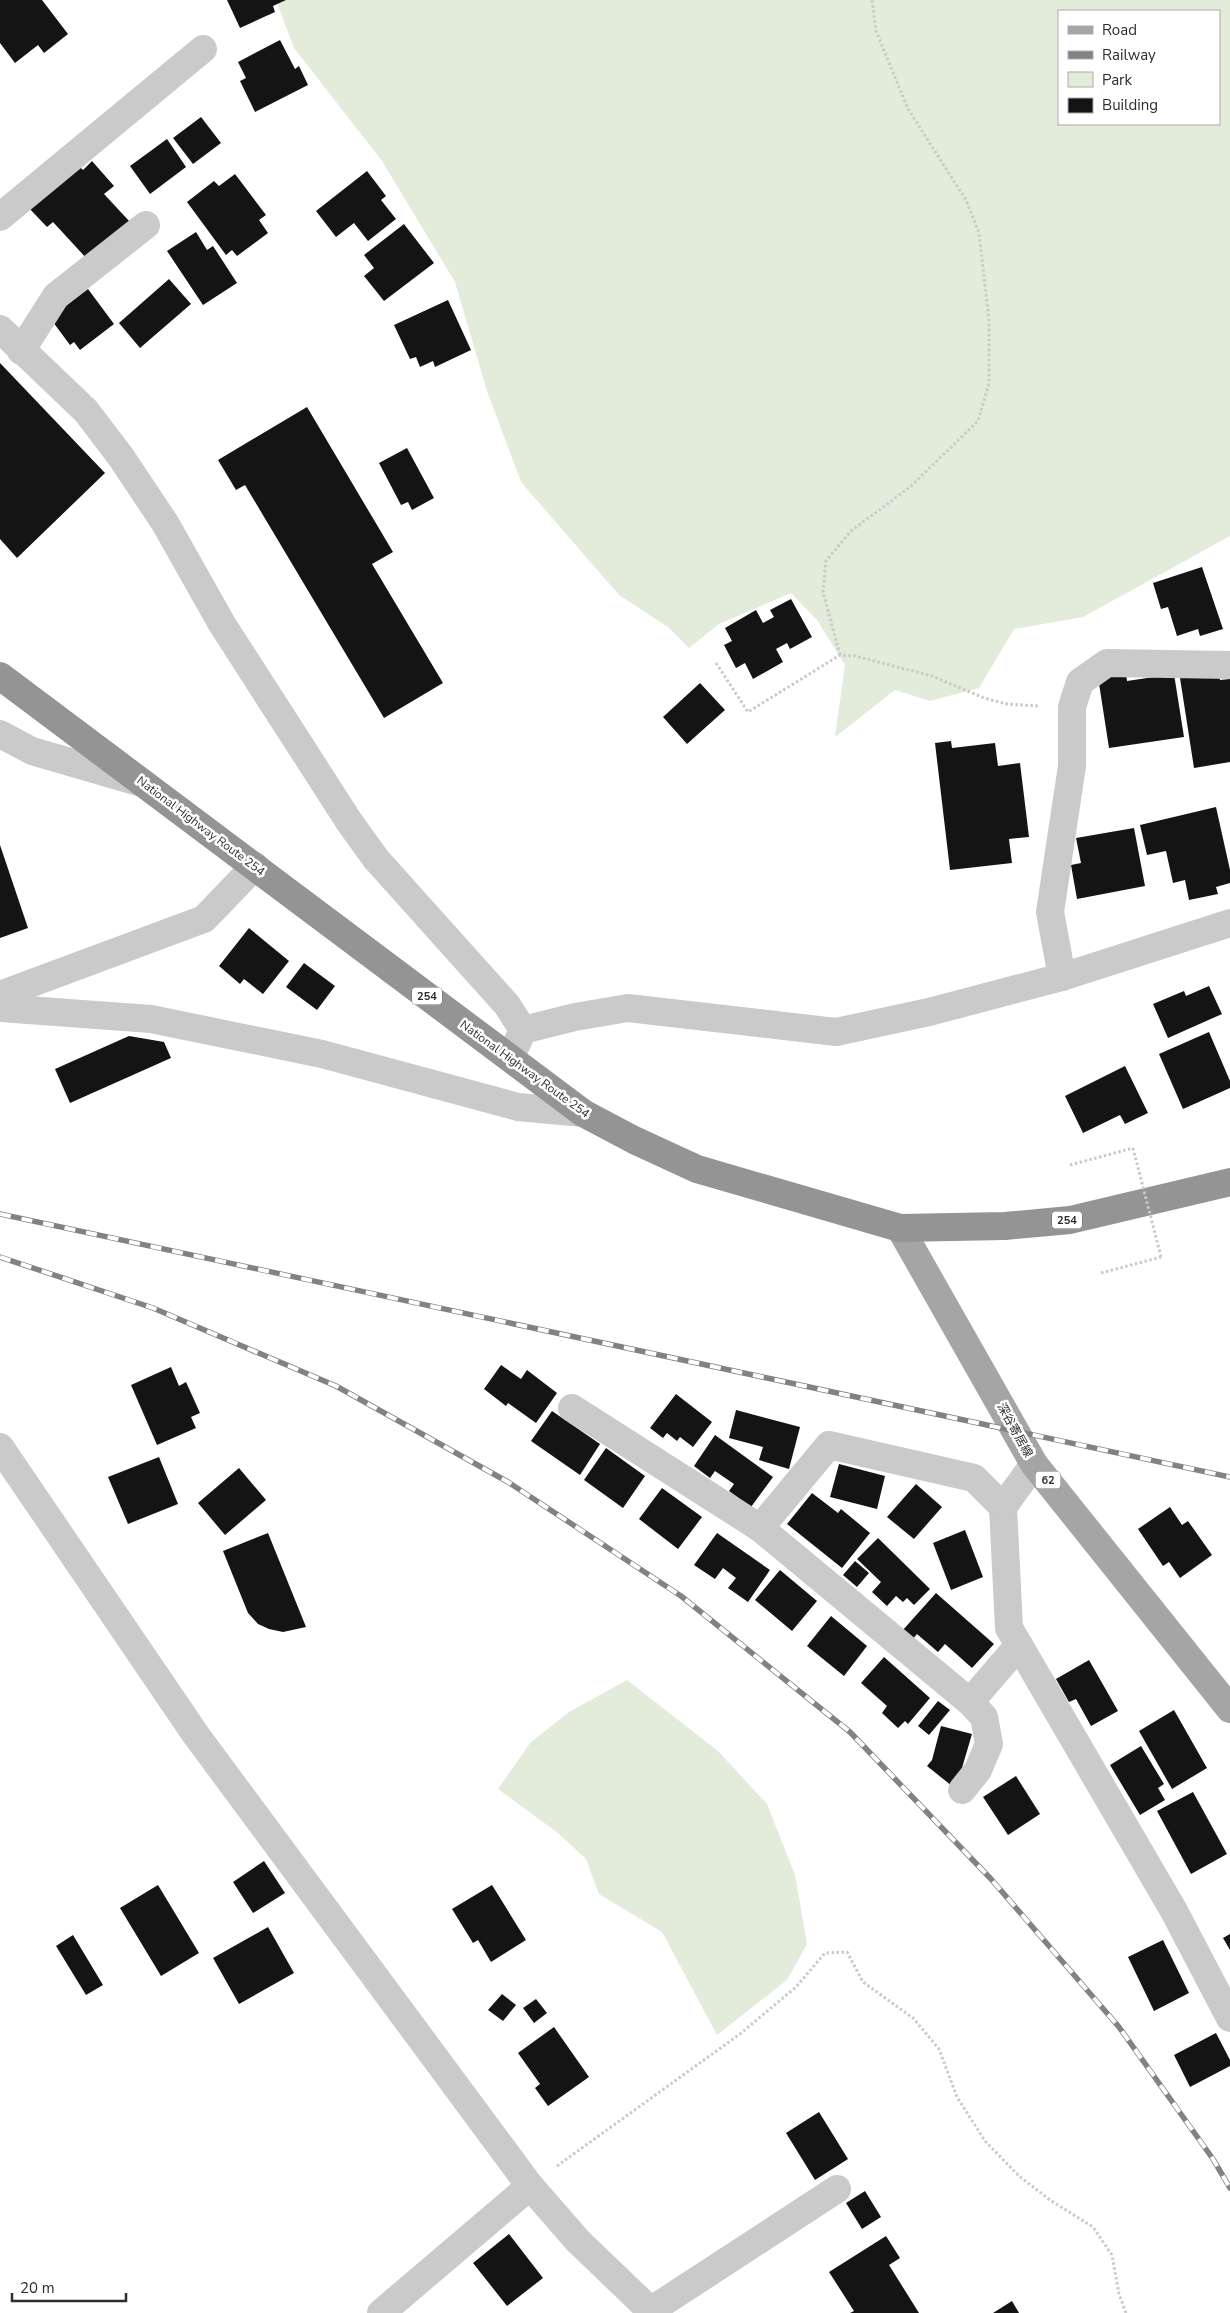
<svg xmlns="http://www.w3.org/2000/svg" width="1230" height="2313" viewBox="0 0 1230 2313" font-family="'Nunito Sans','Noto Sans JP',sans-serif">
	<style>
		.green { fill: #e3ebdb; fill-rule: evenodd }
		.building { fill: #141414 }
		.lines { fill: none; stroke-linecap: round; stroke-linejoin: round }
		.path { stroke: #cacaca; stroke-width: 3; stroke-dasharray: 2.5 2.5; stroke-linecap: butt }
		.minor { stroke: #cacaca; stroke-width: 28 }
		.major { stroke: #a5a5a5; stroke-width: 28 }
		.highway { stroke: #949494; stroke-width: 28 }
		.rail-casing { stroke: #828282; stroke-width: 5.5 }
		.rail { stroke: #fff; stroke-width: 4; stroke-dasharray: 11; stroke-linecap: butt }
		.path-bridge { stroke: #cacaca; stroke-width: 3; stroke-dasharray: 2.5 2.5; stroke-linecap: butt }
		.labels { text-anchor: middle; stroke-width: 5; stroke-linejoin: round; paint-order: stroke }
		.shield { fill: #fff; stroke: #6c6c6c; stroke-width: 1 }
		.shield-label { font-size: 11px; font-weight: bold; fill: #2d2d2d }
		.street-label { font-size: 12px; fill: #2d2d2d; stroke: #fff }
	</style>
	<rect width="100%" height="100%" fill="#fff"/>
	<g class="green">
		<path d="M276,0H1230V536L1083,617L1014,629L979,688L930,701L895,690L835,737L845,665L817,620L791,593L719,624L689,648L668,627L619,595L521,482L487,391L455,282L382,161L294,48ZM1059,11H1219V124H1059Z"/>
		<polygon points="627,1680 718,1751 767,1804 795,1875 807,1944 787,1980 717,2035 662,1932 599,1894 586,1859 558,1833 498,1789 530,1743 569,1712"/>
	</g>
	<g class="building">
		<polygon points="0,0 42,0 68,34 44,53 38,45 15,63 0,43"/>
		<polygon points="227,0 286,0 273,6 275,12 240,28"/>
		<polygon points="280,40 295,69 299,66 308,85 255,112 240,81 246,78 238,62"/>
		<polygon points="201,117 221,143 193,164 173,138"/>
		<polygon points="167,139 186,167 150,194 130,166"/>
		<polygon points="92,161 114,186 104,194 130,222 88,260 53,222 47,227 28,207 79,166 83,170"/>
		<polygon points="367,171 386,196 381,200 396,219 368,241 354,223 336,237 316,211"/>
		<polygon points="235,174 266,215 259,220 268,233 237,256 232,250 226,255 187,202 214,181 219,186"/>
		<polygon points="404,224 434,263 384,301 364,276 374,268 364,255"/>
		<polygon points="196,232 207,250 213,246 237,283 203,305 167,251"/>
		<polygon points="169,279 191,304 140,348 119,323"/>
		<polygon points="88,289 114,324 80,350 74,342 70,345 50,318"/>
		<polygon points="448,300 471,350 435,367 433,361 420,367 416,357 410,359 394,325"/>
		<polygon points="0,363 105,473 17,558 0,539"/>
		<polygon points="307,407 393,552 372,564 443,683 384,718 245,485 236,490 218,460"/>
		<polygon points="407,448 434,498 412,510 408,502 401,505 379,463"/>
		<polygon points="1202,567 1223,629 1200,636 1198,629 1177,636 1168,607 1161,609 1153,583"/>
		<polygon points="791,599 812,637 790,649 787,643 776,649 783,662 753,679 745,663 736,668 724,645 732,641 725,628 756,610 763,623 774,617 770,610"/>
		<polygon points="1218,672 1220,680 1230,679 1230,762 1194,768 1180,678"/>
		<polygon points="1126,673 1127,681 1174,674 1184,737 1109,748 1098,677"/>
		<polygon points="700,683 725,710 687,744 663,717"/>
		<polygon points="951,741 952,748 995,743 998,766 1020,763 1029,837 1009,839 1012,863 950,870 935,743"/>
		<polygon points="1216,807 1230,870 1230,883 1216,887 1218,894 1189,900 1185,880 1173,883 1166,851 1147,855 1140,825"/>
		<polygon points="1134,828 1145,886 1077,899 1071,865 1081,863 1076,838"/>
		<polygon points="0,845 28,928 0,938"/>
		<polygon points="249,928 289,961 263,994 244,979 240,984 219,966"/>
		<polygon points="304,963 335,986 317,1010 286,987"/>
		<polygon points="1209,986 1222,1014 1168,1038 1153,1004 1184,991 1186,996"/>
		<polygon points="1209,1032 1230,1081 1230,1088 1183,1109 1159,1054"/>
		<polygon points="129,1036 164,1042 171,1058 70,1103 55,1069"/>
		<polygon points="1125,1066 1148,1113 1125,1124 1120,1115 1083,1133 1065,1096"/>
		<polygon points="501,1365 521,1379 527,1370 557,1393 536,1423 508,1403 506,1406 484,1389"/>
		<polygon points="171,1367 179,1386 186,1382 200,1413 191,1417 196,1428 157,1445 131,1385"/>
		<polygon points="676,1394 712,1422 693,1447 680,1437 677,1441 667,1433 663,1438 650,1428"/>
		<polygon points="736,1410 800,1427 789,1469 759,1460 763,1447 729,1438"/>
		<polygon points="552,1411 600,1444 580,1475 531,1441"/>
		<polygon points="715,1435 773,1477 751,1507 729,1491 734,1484 715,1471 710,1478 694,1466"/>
		<polygon points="606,1448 645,1476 623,1508 584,1480"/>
		<polygon points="159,1457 178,1504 128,1524 108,1477"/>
		<polygon points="839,1464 885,1476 877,1509 830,1497"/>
		<polygon points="239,1468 266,1500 225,1535 198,1503"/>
		<polygon points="916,1484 942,1507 914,1539 887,1517"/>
		<polygon points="662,1488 702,1517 678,1549 639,1519"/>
		<polygon points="812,1493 838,1513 841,1509 870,1533 842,1568 787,1524"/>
		<polygon points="1170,1507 1182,1525 1188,1521 1212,1555 1180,1578 1169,1562 1163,1566 1138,1529"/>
		<polygon points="965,1530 983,1577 951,1590 933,1543"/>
		<polygon points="268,1533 306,1627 283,1632 269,1629 258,1624 248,1613 223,1551"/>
		<polygon points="717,1533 770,1570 748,1602 728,1588 736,1578 723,1568 715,1579 694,1565"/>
		<polygon points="878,1538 930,1589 914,1605 907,1598 903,1602 896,1596 887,1606 872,1592 881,1582 857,1559"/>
		<polygon points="855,1561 869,1573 857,1587 843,1575"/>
		<polygon points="780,1570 817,1601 792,1631 755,1600"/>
		<polygon points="936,1593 994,1644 972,1668 945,1644 938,1652 917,1634 912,1640 902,1631"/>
		<polygon points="831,1616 867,1646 844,1676 807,1646"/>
		<polygon points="884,1657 930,1698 908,1724 905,1721 898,1728 882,1713 887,1706 861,1683"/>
		<polygon points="1089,1660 1118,1711 1091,1726 1076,1699 1069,1702 1056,1679"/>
		<polygon points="938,1701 950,1710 929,1735 918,1726"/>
		<polygon points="1174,1710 1207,1768 1172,1789 1139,1731"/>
		<polygon points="941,1726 972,1734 962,1768 952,1786 927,1766 932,1760"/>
		<polygon points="1141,1746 1164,1784 1158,1788 1165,1800 1140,1815 1110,1765"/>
		<polygon points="1016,1776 1040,1814 1008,1835 983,1797"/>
		<polygon points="1193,1792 1227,1854 1191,1874 1157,1811"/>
		<polygon points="264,1861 285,1893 253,1913 233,1882"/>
		<polygon points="158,1885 199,1953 161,1976 120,1908"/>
		<polygon points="492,1885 526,1940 491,1962 478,1940 473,1943 452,1909"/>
		<polygon points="268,1927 294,1973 239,2004 213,1958"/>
		<polygon points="1230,1934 1230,1950 1223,1938"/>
		<polygon points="73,1935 103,1985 86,1995 56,1946"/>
		<polygon points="1163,1940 1189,1993 1154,2011 1128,1957"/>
		<polygon points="502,1994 516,2005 503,2021 488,2010"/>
		<polygon points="536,1999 547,2013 534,2023 523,2008"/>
		<polygon points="554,2027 589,2077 548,2106 535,2088 540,2084 518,2053"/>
		<polygon points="1216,2033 1230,2060 1230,2066 1190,2087 1174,2055"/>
		<polygon points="819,2112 848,2159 815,2180 786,2133"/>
		<polygon points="865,2191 881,2217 862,2229 846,2203"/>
		<polygon points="509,2234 543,2278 507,2306 473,2263"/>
		<polygon points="886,2236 900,2258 889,2265 919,2313 850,2313 854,2311 829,2272"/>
		<polygon points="1012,2301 1019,2313 993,2313"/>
	</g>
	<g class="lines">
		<g class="path">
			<polyline points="840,655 823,592 826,561 851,531 910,487 978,421 989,383 989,320 979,233 966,200 908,109 876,31 872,0"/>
			<polyline points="716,663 748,712 840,655 855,656 932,676 984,698 1007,704 1039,706"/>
			<polyline points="1070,1165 1133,1148"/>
			<polyline points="1101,1273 1161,1257"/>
			<polyline points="557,2166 740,2034 796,1987 825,1953 847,1952 863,1982 913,2018 939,2049 957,2097 985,2141 1019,2176 1050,2200 1093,2227 1112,2255 1119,2294 1126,2313"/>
		</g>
		<g class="minor">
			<polyline points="0,217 203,49"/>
			<polyline points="0,329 86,411 121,457 165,523 222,624 350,823 376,859 507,1005 523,1030 510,1058"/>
			<polyline points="21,351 56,296 146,225"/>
			<polyline points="0,734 32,751 142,783"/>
			<polyline points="1062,977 1050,912 1072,766 1072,707 1080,682 1107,663 1230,665"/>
			<polyline points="0,995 204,919 255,866"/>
			<polyline points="0,1008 151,1019 322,1054 518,1107 583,1113"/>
			<polyline points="523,1030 575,1017 628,1008 836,1032 929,1012 1062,977 1230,923"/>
			<polyline points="572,1408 760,1528"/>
			<polyline points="0,1447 196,1735 530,2186 578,2241 653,2313"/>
			<polyline points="1034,1464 1003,1507 1009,1628 1174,1911 1230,2018"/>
			<polyline points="1003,1507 974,1478 829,1445 760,1528 970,1702 1019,1645"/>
			<polyline points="962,1790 978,1770 989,1744 984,1717 970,1702"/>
			<polyline points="650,2311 837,2189"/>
			<polyline points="381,2313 530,2186"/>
		</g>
		<polyline class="major" points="900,1228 1034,1464 1230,1709"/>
		<polyline class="highway" points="0,676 583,1113 634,1140 697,1169 900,1228 1005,1226 1070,1220 1230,1182"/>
		<defs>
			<g id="rail">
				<polyline points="0,1214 1230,1477"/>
				<polyline points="0,1257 153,1308 336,1386 508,1482 681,1596 850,1732 991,1879 1119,2027 1213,2159 1230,2188"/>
			</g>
		</defs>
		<use href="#rail" class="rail-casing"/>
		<use href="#rail" class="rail"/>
		<polyline class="path-bridge" points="1133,1148 1161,1257"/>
	</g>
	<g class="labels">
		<g class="shield">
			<rect x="412" y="987.5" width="30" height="17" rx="4"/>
			<rect x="1052" y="1211.5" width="30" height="17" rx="4"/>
			<rect x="1035.5" y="1471.5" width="25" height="17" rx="4"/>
		</g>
		<g class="shield-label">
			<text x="427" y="1000">254</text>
			<text x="1067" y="1224">254</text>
			<text x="1048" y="1484">62</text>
		</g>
		<g class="street-label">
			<text transform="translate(201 826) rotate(37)" y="4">National Highway Route 254</text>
			<text transform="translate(525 1069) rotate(36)" y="4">National Highway Route 254</text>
			<text transform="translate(1015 1430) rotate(61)" y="4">深谷寄居線</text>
		</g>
	</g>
	<rect x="1058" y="10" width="162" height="115" fill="#ffffff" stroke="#ababab"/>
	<rect x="1068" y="26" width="25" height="8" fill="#a5a5a5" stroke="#ababab"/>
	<text x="1102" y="35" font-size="15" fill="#2d2d2d">Road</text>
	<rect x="1068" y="51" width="25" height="8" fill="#828282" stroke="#ababab"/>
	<text x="1102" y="60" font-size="15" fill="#2d2d2d">Railway</text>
	<rect x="1068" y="72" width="25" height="15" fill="#e3ebdb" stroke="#ababab"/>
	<text x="1102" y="85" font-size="15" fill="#2d2d2d">Park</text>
	<rect x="1068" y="98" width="25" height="15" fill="#141414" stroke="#ababab"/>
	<text x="1102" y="110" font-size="15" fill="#2d2d2d">Building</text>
	<path d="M12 2293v8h114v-8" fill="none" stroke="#2d2d2d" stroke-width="2.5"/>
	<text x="20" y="2293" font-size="15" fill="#2d2d2d" stroke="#ffffff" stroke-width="4" paint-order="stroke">20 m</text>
</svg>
